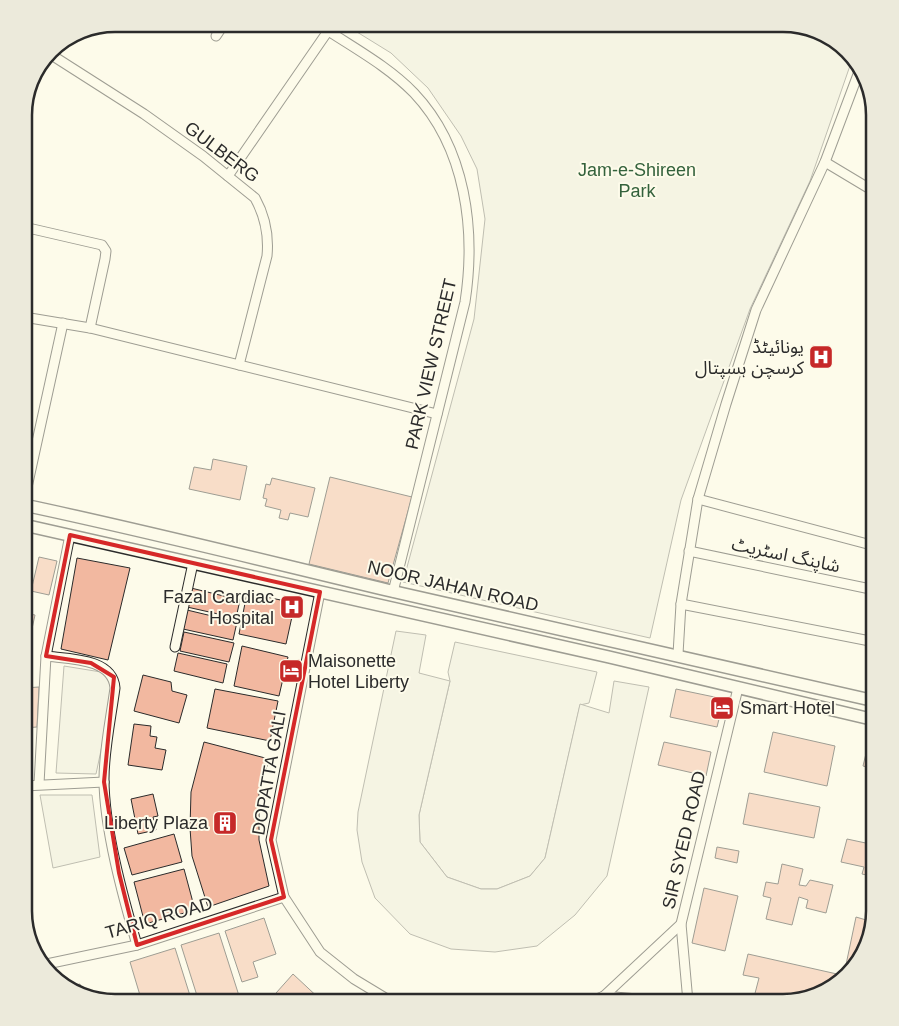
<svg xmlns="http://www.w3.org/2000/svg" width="899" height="1026" viewBox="0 0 899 1026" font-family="Arial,'Noto Sans Arabic',sans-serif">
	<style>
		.green { fill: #ecebdb; stroke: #74746e }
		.parking { fill: #eceadb; stroke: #74746e }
		.building { fill: #f2b8a0; stroke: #2b2b2b }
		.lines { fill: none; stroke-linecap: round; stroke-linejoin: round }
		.minor-casing { stroke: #2b2b2b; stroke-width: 11 }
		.tertiary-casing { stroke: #2b2b2b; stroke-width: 14 }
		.minor { stroke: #fdfbea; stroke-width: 9 }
		.tertiary { stroke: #fdfbea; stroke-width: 11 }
		.marked { fill: none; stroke: #d62828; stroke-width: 4; stroke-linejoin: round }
		.labels { text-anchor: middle; stroke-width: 4; stroke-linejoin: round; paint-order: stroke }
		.street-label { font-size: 18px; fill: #2b2b2b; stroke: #fdfbea }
		.park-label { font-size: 18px; fill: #34623c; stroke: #fdfbea }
		.poi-label { font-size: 18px; fill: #2b2b2b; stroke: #fdfbea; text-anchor: end }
		.rim { fill: none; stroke: #2b2b2b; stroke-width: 2.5 }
	</style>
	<rect width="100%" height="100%" fill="#fdfbea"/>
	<g class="green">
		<polygon points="344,24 789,24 829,36 853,57 810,181 750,309 681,500 650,638 403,582 474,319 485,219 477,169 461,136 428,88 391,53"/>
		<polygon points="455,642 597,672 589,703 580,705 545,858 530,876 497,889 481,889 447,877 420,842 419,815 450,681 448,672"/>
		<polygon points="64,666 101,672 115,684 96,774 56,773"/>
		<polygon points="40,795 92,795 100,857 53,868"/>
	</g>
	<polygon class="parking" points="396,631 426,635 419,673 450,681 419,815 420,842 447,877 481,889 497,889 530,876 545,858 580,704 609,713 614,681 649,687 607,876 575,915 537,946 495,952 451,949 410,934 375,898 362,862 357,830 358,812"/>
	<g class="building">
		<polygon points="213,459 247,466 240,500 189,489 194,467 211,470"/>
		<polygon points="330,477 412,497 388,583 309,564"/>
		<polygon points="272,478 315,488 308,517 290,513 288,520 279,518 281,510 265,506 267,499 263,498 266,484 270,485"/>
		<polygon points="39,557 57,561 49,595 31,591"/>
		<polygon points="77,558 130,568 108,660 61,649"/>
		<polygon points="191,588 240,600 236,618 187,607"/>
		<polygon points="247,593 295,603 286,644 239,634"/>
		<polygon points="187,610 237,622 233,640 183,629"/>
		<polygon points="24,613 35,615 30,638 24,636"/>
		<polygon points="184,632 234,643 229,662 180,651"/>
		<polygon points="242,646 288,657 279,696 234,686"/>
		<polygon points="178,653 227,664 223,683 174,671"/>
		<polygon points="143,675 171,682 172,691 187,695 179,723 134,711"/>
		<polygon points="39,687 37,727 24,728 24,688"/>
		<polygon points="215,689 278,701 270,741 207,728"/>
		<polygon points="676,689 724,699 717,727 670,717"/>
		<polygon points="134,724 151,726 150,736 157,737 155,748 166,750 162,770 128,765"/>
		<polygon points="773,732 835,746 827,786 764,772"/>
		<polygon points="870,737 875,738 875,769 863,766"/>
		<polygon points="204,742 269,759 259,793 259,840 269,886 208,907 192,856 190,828 191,792"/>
		<polygon points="664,742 711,752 706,776 658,765"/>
		<polygon points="749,793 820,807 814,838 743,824"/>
		<polygon points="153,794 158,816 153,817 156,830 138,834 131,799"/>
		<polygon points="174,834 182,862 132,875 124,848"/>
		<polygon points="847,839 875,845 875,877 862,874 864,867 841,862"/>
		<polygon points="717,847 739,851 737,863 715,858"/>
		<polygon points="782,864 803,869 799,885 806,886 810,880 833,885 826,913 806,908 808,900 799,897 792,925 766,919 771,898 763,896 766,882 778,884"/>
		<polygon points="184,869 195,910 145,924 134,882"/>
		<polygon points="704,888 738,896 725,951 692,943"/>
		<polygon points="856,917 873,922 866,951 843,979"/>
		<polygon points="264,918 276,954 253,962 258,977 242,982 225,931"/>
		<polygon points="219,933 241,1002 199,1002 181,945"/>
		<polygon points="175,948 192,1002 142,1002 130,962"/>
		<polygon points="748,954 837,974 834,985 783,1002 734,1002 735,997 753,1001 759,978 743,975"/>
		<polygon points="293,974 323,1002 268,1002"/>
		<polygon points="80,984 83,995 75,993 68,987"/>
	</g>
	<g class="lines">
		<defs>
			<g id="minor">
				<path d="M318,24C350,46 387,65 414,93C466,148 476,230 465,302L393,592"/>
				<polyline points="216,36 224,24"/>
				<path d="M50,54L144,114L203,156L255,198C265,216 269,235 267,256L239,365"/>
				<polyline points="825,162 875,192"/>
				<polyline points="228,176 328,31"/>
				<polyline points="24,227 102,245 106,251 105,259 90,328"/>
				<polyline points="24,317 90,328 437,414"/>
				<polyline points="698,499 875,546"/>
				<polyline points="24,501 63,323"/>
				<polyline points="689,551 875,590"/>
				<polyline points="320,592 271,840 284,897 320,952 354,979 392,1002"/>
				<polyline points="681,604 875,642"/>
				<polyline points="175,647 193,563"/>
				<polyline points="678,654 681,604 698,499 726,404 756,310 825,162 860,69"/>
				<path d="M46,656C69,659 113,658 115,688C111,718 104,749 104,779C104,828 123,897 137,945"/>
				<polyline points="39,784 46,656 70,535"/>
				<polyline points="24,786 104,782"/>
				<polyline points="42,965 137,945 284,897"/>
				<polyline points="604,996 670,1002"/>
				<polyline points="589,1002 604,996 681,924"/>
				<polyline points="688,1002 681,924 738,688"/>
			</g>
			<g id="tertiary">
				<path d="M24,505C147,531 269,562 391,591C552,629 714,663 875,701"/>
				<polyline points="24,525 609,657 875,720"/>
			</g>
		</defs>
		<use href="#minor" class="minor-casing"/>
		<use href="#tertiary" class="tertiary-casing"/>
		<use href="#minor" class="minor"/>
		<use href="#tertiary" class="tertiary"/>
	</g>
	<path d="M0 0H899V1026H0ZM70,535L320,592L271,840L284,897L137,945L119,873L104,782L114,677L91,663L46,656Z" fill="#fdfbea" fill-opacity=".55" fill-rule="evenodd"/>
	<path class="marked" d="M70,535L320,592L271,840L284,897L137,945L119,873L104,782L114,677L91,663L46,656Z"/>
	<defs>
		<symbol id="hospital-square" viewBox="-11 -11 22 22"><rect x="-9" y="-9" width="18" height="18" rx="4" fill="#c62828" stroke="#fdfbea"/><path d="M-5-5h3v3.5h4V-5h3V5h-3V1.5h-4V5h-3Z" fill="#fff"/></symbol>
		<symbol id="hotel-square" viewBox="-11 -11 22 22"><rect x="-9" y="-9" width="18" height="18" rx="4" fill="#c62828" stroke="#fdfbea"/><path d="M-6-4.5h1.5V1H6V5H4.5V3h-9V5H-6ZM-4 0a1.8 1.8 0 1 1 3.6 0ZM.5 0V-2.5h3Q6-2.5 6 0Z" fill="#fff"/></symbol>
		<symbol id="building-square" viewBox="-11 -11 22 22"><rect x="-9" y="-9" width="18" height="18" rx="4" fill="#c62828" stroke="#fdfbea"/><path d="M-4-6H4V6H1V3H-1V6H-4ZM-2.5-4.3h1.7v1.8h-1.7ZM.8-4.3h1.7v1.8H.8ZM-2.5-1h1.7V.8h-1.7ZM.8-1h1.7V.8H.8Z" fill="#fff"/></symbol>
	</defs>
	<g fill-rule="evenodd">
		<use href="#hospital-square" x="807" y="343" width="28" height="28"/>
		<use href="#hospital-square" x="278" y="593" width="28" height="28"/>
		<use href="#hotel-square" x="277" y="657" width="28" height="28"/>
		<use href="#hotel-square" x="708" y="694" width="28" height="28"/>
		<use href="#building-square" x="211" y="809" width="28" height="28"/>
	</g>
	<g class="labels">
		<g class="street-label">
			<text transform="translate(222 152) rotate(37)" y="6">GULBERG</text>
			<text transform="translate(431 364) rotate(-77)" y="6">PARK VIEW STREET</text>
			<text transform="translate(786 555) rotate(12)" y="6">شاپنگ اسٹریٹ</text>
			<text transform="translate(453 586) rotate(13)" y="6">NOOR JAHAN ROAD</text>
			<text transform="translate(269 773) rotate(-80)" y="6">DOPATTA GALI</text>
			<text transform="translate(684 840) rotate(-77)" y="6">SIR SYED ROAD</text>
			<text transform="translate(159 918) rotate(-16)" y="6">TARIQ ROAD</text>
		</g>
		<g class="park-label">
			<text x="637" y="176">Jam-e-Shireen<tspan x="637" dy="21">Park</tspan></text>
		</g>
		<g class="poi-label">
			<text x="804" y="353">یونائیٹڈ<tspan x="804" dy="21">کرسچن ہسپتال</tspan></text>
			<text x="274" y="603">Fazal Cardiac<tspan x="274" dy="21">Hospital</tspan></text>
			<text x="308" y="667" text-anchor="start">Maisonette<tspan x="308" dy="21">Hotel Liberty</tspan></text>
			<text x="740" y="714" text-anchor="start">Smart Hotel</text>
			<text x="208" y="829">Liberty Plaza</text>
		</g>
	</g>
	<path d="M0 0H899V1026H0ZM115 32H783A83 83 0 0 1 866 115V911A83 83 0 0 1 783 994H115A83 83 0 0 1 32 911V115A83 83 0 0 1 115 32Z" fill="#eceadb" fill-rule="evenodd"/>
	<path class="rim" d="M115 32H783A83 83 0 0 1 866 115V911A83 83 0 0 1 783 994H115A83 83 0 0 1 32 911V115A83 83 0 0 1 115 32Z"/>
</svg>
